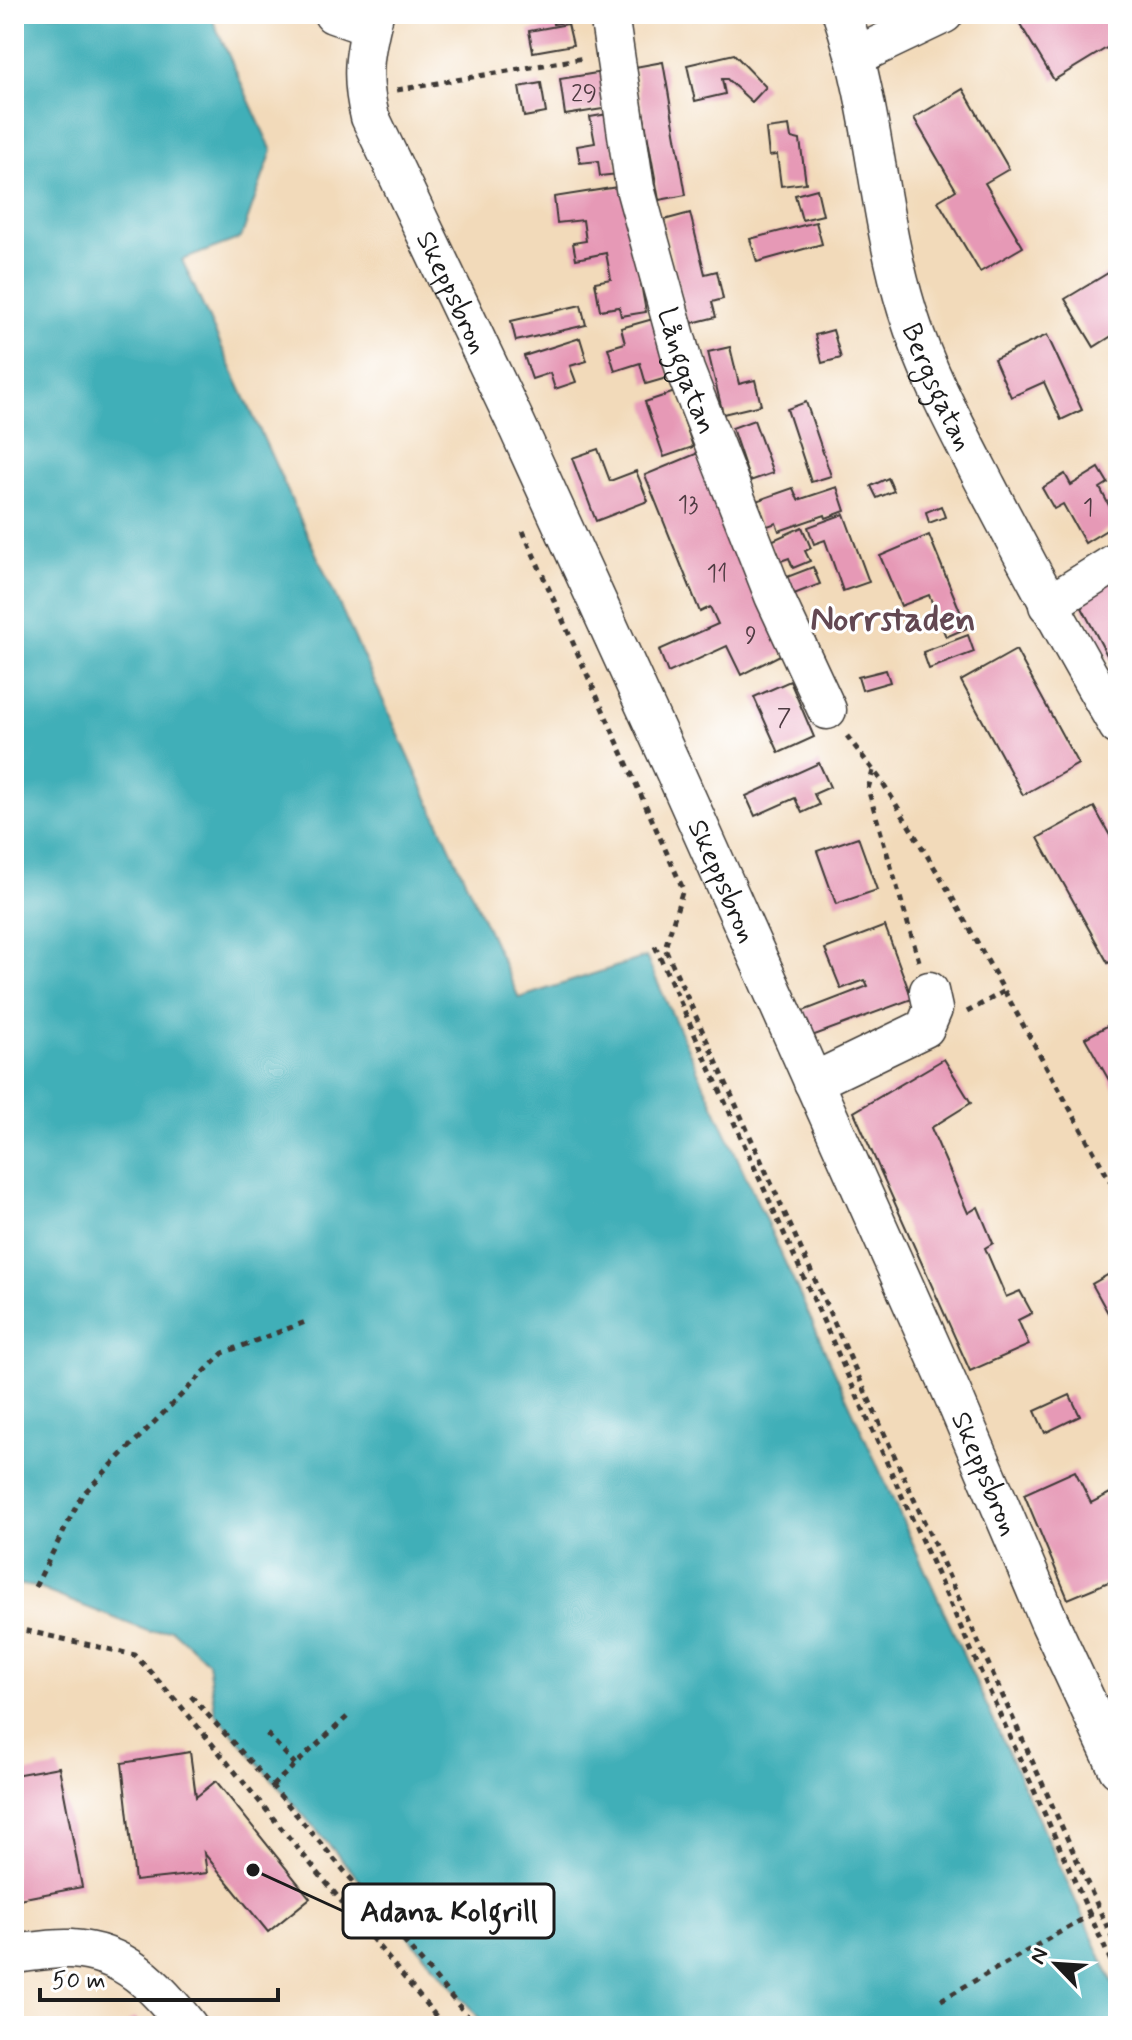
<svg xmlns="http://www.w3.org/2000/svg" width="1132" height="2040" viewBox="0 0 1132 2040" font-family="Mynerve,sans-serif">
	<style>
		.water { fill: #3fafb8; stroke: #2e666a; stroke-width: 2 }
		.building { fill: #e699b6 }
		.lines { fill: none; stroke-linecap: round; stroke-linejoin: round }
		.street-casing { stroke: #3c3834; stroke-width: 41 }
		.path { stroke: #3c3834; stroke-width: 5; stroke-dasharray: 6 6; stroke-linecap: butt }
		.street { stroke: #fff; stroke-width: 38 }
		.labels { text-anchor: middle; stroke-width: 6; stroke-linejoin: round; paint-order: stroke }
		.number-label { font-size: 24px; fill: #4e3b42 }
		.street-label { font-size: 28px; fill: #1c1c1c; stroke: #fff }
		.district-label { font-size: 36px; font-weight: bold; fill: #634852; stroke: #fff }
		.leader { fill: none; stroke: #1c1c1c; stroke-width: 3 }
		.callout-dot { fill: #1c1c1c; stroke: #fff; stroke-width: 3 }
		.callout { fill: #fff; stroke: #1c1c1c; stroke-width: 3 }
		.callout-label { font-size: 30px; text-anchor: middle; font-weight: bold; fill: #1c1c1c }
	</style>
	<rect width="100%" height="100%" fill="#fff"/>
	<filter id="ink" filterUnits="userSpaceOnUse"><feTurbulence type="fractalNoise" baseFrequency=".0125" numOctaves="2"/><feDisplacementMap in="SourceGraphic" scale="16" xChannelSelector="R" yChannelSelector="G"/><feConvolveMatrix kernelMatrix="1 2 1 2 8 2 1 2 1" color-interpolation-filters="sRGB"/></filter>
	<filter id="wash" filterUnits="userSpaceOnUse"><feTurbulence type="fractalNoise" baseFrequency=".006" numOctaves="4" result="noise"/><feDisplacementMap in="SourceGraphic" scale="32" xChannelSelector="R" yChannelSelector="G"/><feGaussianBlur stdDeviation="1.8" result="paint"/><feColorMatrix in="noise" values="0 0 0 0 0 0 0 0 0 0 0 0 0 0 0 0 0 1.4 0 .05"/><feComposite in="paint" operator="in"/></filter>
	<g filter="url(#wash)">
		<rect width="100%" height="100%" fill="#f2daba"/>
		<polygon class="water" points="14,14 210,14 272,151 241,238 182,260 519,998 646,957 1118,1994 1118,2026 486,2026 215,1713 208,1662 171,1629 150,1632 35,1587 14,1584"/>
		<g id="blocks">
			<g class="building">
				<polygon points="552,14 594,14 594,17 553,24"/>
				<polygon points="636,14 667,14 667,15 637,21"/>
				<polygon points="1025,14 1118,14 1118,41 1054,80 1017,19"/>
				<polygon points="568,24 573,45 533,52 529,31"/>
				<polygon points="734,54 766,87 752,102 727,79 722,79 725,94 695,101 687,65"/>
				<polygon points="663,62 686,195 659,200 635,67"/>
				<polygon points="603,72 609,108 565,115 560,79"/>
				<polygon points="541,83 546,113 524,117 519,87"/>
				<polygon points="963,89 1009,169 985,183 1023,247 980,272 938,201 956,190 914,118"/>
				<polygon points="608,114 618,174 600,176 598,161 580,163 577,146 595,143 590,117"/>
				<polygon points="789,126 791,138 800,140 806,183 781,186 777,155 769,156 766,129"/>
				<polygon points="624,186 646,312 621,316 619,307 600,310 595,282 611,279 606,253 576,259 573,243 586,241 583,220 557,223 554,197"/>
				<polygon points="817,189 823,215 802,220 795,195"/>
				<polygon points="690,213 705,274 717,271 723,299 712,302 716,317 688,324 664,220"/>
				<polygon points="816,222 822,244 757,262 750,239"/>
				<polygon points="1118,267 1118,332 1094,347 1065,299"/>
				<polygon points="581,305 586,325 516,341 511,321"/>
				<polygon points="653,319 670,377 646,384 640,363 615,371 608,348 625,343 621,328"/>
				<polygon points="833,330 841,358 822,363 815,335"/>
				<polygon points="1047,335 1082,410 1061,420 1044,382 1011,397 994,359"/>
				<polygon points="580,338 587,361 570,366 576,382 555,389 550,373 532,379 524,356"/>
				<polygon points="730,347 739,384 755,380 761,405 723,414 708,352"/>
				<polygon points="675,392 693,447 664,457 645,402"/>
				<polygon points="806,402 831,476 811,482 787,409"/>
				<polygon points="754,420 773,473 750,481 732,428"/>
				<polygon points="598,449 610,481 636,471 648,501 596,521 572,458"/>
				<polygon points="698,453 788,651 741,675 727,646 668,673 659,650 718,624 710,607 700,612 645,475"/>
				<polygon points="1099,468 1108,483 1100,488 1118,523 1085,543 1063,504 1054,509 1042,488 1065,474 1071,485"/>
				<polygon points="888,478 894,491 877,498 871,486"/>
				<polygon points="837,487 845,511 826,518 825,515 779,531 776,523 762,528 753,502 793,488 798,500"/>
				<polygon points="941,506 945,517 929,523 926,512"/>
				<polygon points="844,514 869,582 843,591 825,540 814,544 808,527"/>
				<polygon points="802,527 811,548 805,551 810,561 793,568 789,558 778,562 769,542"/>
				<polygon points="929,535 967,628 946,637 929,595 901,606 880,556"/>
				<polygon points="813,567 820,584 794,594 787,577"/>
				<polygon points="1118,576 1118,653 1109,659 1078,600"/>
				<polygon points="968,635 974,652 929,669 923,652"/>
				<polygon points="1016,650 1078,764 1023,795 961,681"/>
				<polygon points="886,670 890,682 862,690 858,677"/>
				<polygon points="790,681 814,737 779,753 754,697"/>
				<polygon points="819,763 830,787 814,794 819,805 802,813 795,798 755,816 746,796"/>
				<polygon points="1094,807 1118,850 1118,957 1108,963 1038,838"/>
				<polygon points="858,837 877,890 836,904 817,851"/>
				<polygon points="885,926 912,999 812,1036 803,1011 868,986 865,980 841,989 825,949"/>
				<polygon points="1118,1020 1118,1096 1085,1038"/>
				<polygon points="944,1059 971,1103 931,1128 968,1213 978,1207 993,1243 985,1248 1006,1297 1020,1291 1032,1313 1018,1320 1029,1345 970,1371 854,1112"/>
				<polygon points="1118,1269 1118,1331 1092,1284"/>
				<polygon points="1070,1395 1080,1416 1045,1433 1035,1411"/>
				<polygon points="1075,1471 1091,1503 1118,1489 1118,1546 1111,1549 1118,1564 1118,1578 1068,1599 1024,1494"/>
				<polygon points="190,1752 196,1797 216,1781 310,1898 268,1932 204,1853 207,1873 135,1881 122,1763"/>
				<polygon points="59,1767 82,1887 14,1900 14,1775"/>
				<polygon points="134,2017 142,2026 123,2026"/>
			</g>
		</g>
	</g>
	<g filter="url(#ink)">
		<use href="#blocks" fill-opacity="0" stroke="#3c3834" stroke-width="2"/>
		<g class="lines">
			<defs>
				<g id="street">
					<polyline points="333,14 370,27"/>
					<path id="s1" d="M374,14C364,53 360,77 370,117L513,417L676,774L953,1395L1049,1621L1118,1769"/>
					<path id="s2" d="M609,14L635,188L685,370L774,596L827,710"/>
					<path id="s3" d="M842,14C875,109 877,213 907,310C926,372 957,429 987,487C1029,568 1072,647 1118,726"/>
					<polyline points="856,56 944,14"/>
					<polyline points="1048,605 1118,561"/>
					<polyline points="813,1082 925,1028 933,1009 929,991"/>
					<path d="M14,1954C32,1952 52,1948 71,1949C126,1952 155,1986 188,2026"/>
				</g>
			</defs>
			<use href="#street" class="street-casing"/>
			<g class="path">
				<polyline points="397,90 584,58"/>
				<polyline points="523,531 683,889 665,948 1118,1951"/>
				<polyline points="847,736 883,783 948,890 1118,1195"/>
				<polyline points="873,771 868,789 919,961"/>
				<polyline points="655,946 1090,1915"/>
				<polyline points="967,1012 1005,991"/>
				<polyline points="35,1587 82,1495 223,1353 308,1321"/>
				<polyline points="14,1628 135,1655 180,1705 444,2026"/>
				<polyline points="191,1696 272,1786 476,2026"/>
				<polyline points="267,1734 295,1764"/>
				<polyline points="272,1786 347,1717"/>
				<polyline points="941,2000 1090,1915 1118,1977"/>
			</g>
			<use href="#street" class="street"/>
		</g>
	</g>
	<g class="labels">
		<g class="number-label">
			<text x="584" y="101">29</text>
			<text x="688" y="512">13</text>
			<text x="1088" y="515">1</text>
			<text x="717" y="581">11</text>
			<text x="751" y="643">9</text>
			<text x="784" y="725">7</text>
		</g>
		<g class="street-label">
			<text dy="10" stroke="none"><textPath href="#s1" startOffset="298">Skeppsbron</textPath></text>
			<text dy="10" stroke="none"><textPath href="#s2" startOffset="366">Långgatan</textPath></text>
			<text dy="10" stroke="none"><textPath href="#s3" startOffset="386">Bergsgatan</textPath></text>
			<text dy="10" stroke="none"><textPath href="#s1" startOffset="946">Skeppsbron</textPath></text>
			<text dy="10" stroke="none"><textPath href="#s1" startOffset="1594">Skeppsbron</textPath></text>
		</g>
		<g class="district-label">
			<text x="893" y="630">Norrstaden</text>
		</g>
	</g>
	<path class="leader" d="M253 1870L343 1911"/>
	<circle class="callout-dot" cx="253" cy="1870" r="8"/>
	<rect class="callout" x="343" y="1884" width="211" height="54" rx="8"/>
	<g class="callout-label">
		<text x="449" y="1921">Adana Kolgrill</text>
	</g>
	<rect width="1132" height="2040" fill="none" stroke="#fff" stroke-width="48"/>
	<g transform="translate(1056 1964) rotate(295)" stroke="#ffffff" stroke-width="6" paint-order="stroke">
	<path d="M0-6L14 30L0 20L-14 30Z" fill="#1c1c1c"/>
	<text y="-12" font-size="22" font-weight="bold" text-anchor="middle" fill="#1c1c1c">N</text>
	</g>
	<path d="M40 1988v12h238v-12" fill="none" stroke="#1c1c1c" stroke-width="4"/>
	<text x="52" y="1988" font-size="24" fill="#1c1c1c" stroke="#ffffff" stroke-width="6" paint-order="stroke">50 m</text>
</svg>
